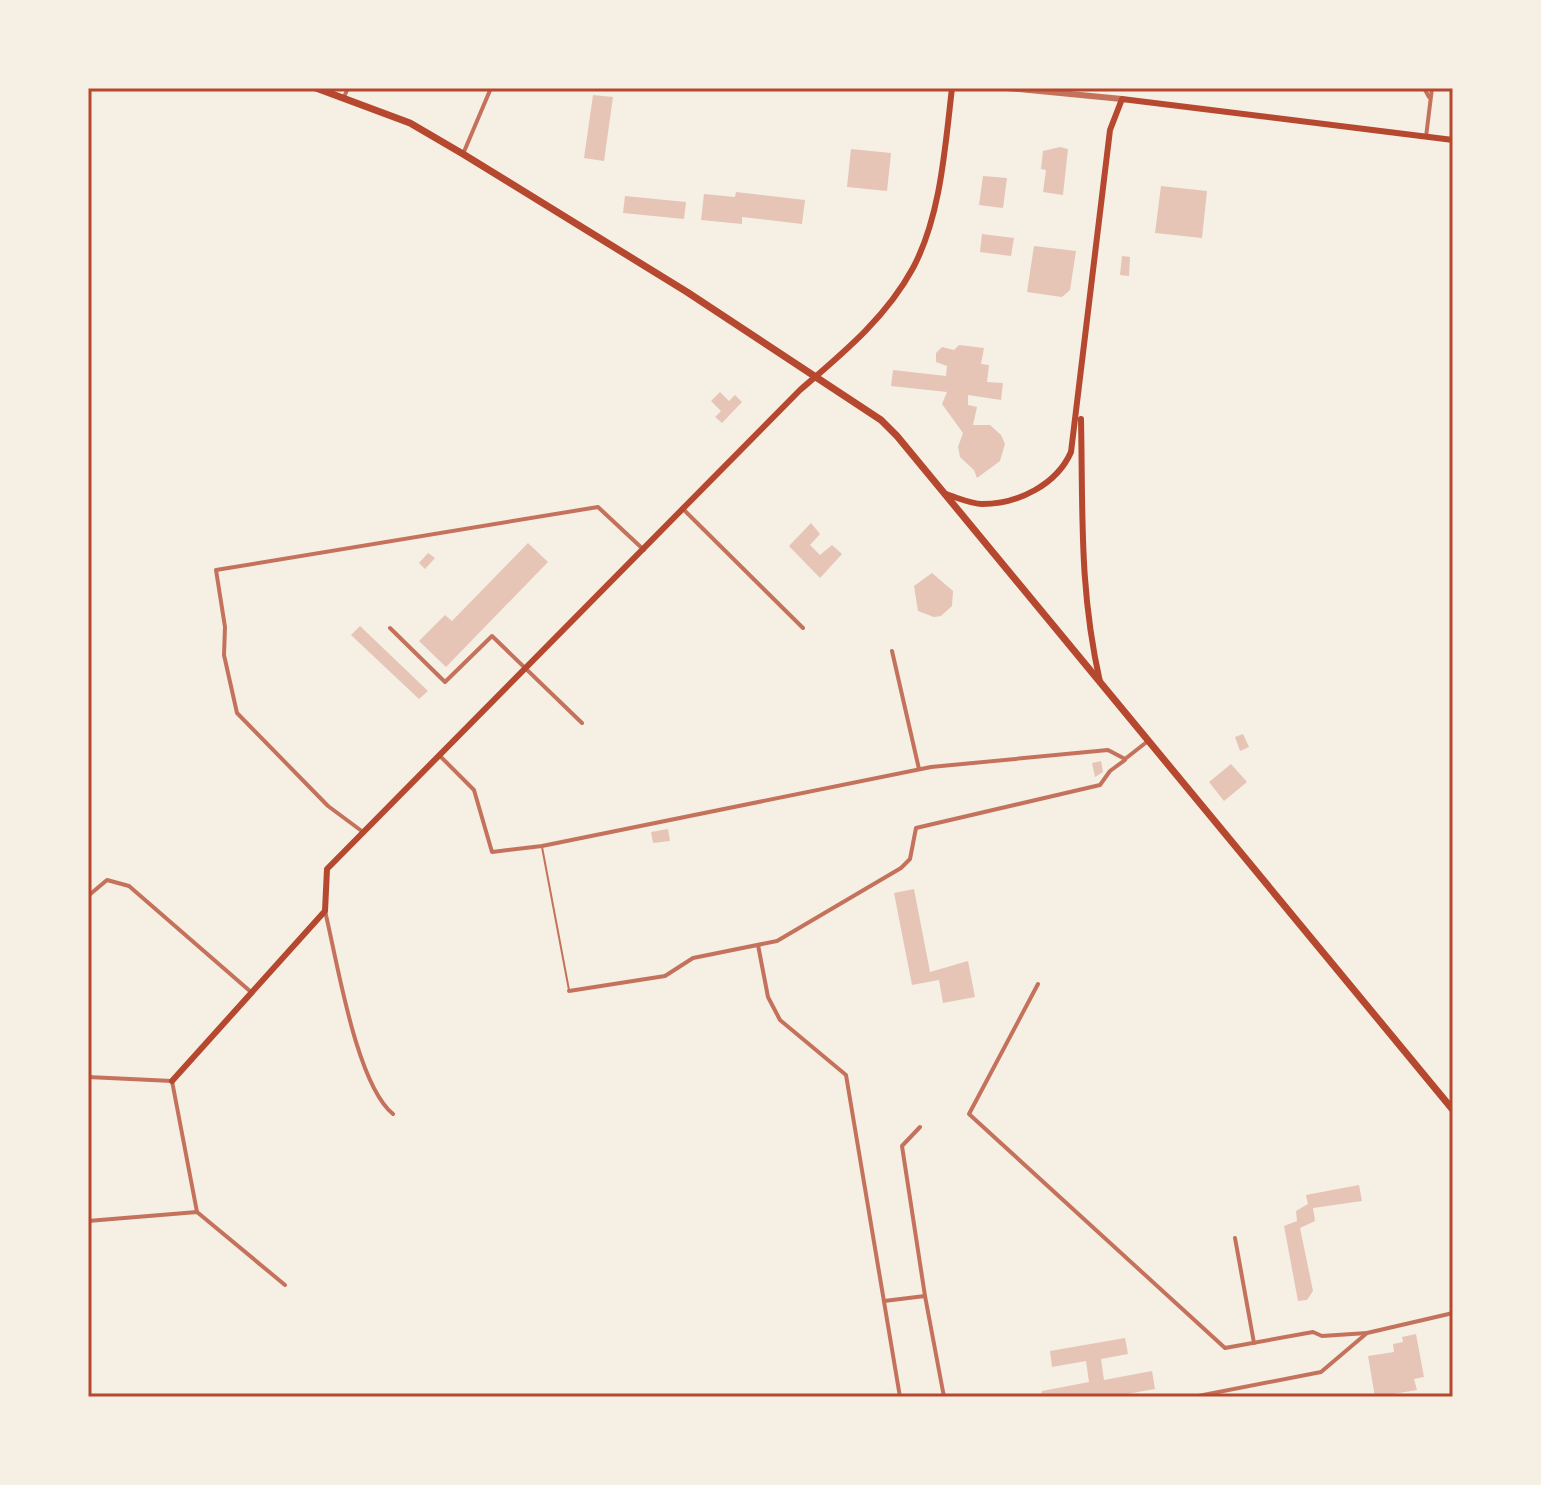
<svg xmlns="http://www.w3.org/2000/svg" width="1541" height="1485" viewBox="0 0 1541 1485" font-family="'Fira Sans Condensed',sans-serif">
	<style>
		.building { fill: #e6c5b7 }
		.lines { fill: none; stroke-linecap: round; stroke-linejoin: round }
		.service { stroke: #c5725c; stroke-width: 2 }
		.minor { stroke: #c5725c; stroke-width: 4 }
		.tertiary { stroke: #c5725c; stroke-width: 6 }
		.secondary { stroke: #b5482f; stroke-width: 6 }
		.primary { stroke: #b5482f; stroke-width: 7 }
		.neatline { fill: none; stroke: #b5482f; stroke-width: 3 }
	</style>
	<rect width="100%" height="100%" fill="#f6efe4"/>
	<g class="building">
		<polygon points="593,95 613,97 604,161 584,158"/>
		<polygon points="1060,147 1068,149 1063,195 1043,192 1046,170 1041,169 1043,151"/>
		<polygon points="851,149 891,153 887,191 847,187"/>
		<polygon points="983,176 1007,178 1003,208 979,205"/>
		<polygon points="1161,186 1207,191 1202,238 1155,233"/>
		<polygon points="736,192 805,200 802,224 742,217 742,224 701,220 704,194 735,197"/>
		<polygon points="625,196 686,202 684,219 623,213"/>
		<polygon points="982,234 1014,238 1011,256 980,252"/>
		<polygon points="1034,246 1076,251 1070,290 1062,297 1027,292"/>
		<polygon points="1122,256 1130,257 1129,276 1120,275"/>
		<polygon points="959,345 984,348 981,364 989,365 987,382 1003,383 1001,400 968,395 968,405 977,407 973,425 990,425 1001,435 1005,444 1000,461 977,478 974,470 960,457 958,447 963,433 942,404 947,392 891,386 893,370 946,376 947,366 936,362 936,353 942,347 954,350"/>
		<polygon points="720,392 729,401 735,395 742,402 722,423 715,417 721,411 711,401"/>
		<polygon points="811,523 820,534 810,545 820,555 832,545 842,554 820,578 789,546"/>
		<polygon points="528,543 548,562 446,667 419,641 445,615 452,621"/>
		<polygon points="428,553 435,558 425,569 419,563"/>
		<polygon points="932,573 953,591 952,606 941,616 934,617 918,611 914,586"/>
		<polygon points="360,626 428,691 419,699 351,635"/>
		<polygon points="1243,734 1249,747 1240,751 1235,737"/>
		<polygon points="1101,761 1103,772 1095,777 1092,763"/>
		<polygon points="1231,764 1247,782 1224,801 1209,782"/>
		<polygon points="668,829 670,841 653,843 651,832"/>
		<polygon points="914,889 930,972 968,961 975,997 943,1003 939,980 912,985 894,893"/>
		<polygon points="1359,1185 1362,1201 1313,1208 1315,1221 1300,1228 1313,1291 1307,1300 1298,1301 1284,1226 1297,1221 1296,1211 1308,1204 1306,1195"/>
		<polygon points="1416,1334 1424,1377 1414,1379 1417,1390 1375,1397 1368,1356 1394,1352 1393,1344 1403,1342 1402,1337"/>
		<polygon points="1125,1338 1128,1354 1101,1359 1104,1380 1152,1371 1155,1389 1110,1397 1040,1397 1042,1391 1089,1382 1086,1361 1052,1367 1050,1351"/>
	</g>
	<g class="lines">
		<polyline class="service" points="542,847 569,990"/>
		<g class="minor">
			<polyline points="1424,88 1429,97"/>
			<polyline points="344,97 348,88"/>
			<polyline points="1426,137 1432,88"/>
			<polyline points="463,154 491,88"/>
			<polyline points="684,510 803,628"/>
			<polyline points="390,628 445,682 492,636 582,723"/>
			<polyline points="892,651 919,769"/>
			<polyline points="440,756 474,790 492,852 542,846 931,767 1108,750 1125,759 1148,741"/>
			<polyline points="363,832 328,806 237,713 224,655 225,627 216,570 598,507 644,550"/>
			<polyline points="88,896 107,880 129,886 251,992"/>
			<path d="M325,911C337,960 356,1084 393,1114"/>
			<polyline points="758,945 768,997 780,1020 846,1075 900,1397"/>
			<polyline points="1038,984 969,1114 1225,1348 1313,1332 1322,1336 1367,1333"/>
			<polyline points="569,991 665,976 693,958 777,941 901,868 910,859 916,828 1100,785 1110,771 1125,760"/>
			<polyline points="88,1077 172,1081 197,1212"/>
			<polyline points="88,1221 197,1212 285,1285"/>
			<polyline points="1235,1238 1254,1343"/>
			<polyline points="925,1296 944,1397"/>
			<polyline points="884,1301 925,1296 902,1146 920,1127"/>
			<polyline points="1193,1397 1321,1372 1367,1333 1453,1313"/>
		</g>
		<polyline class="tertiary" points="1007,88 1122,99"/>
		<g class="secondary">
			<path d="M1081,419C1083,514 1079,588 1100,682"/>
			<path d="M945,494C956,497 971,504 982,504C1019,504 1057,484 1071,452L1110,130L1122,99L1453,140"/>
			<path d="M172,1081L325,911L327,869L800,390C842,354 886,318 913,268C941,215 945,147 952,88"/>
		</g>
		<polyline class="primary" points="316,88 410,123 463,154 687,292 881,420 897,436 1453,1110"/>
	</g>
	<rect width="1541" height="1485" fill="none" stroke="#f6efe4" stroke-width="180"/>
	<rect x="90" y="90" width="1361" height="1305" class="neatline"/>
</svg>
